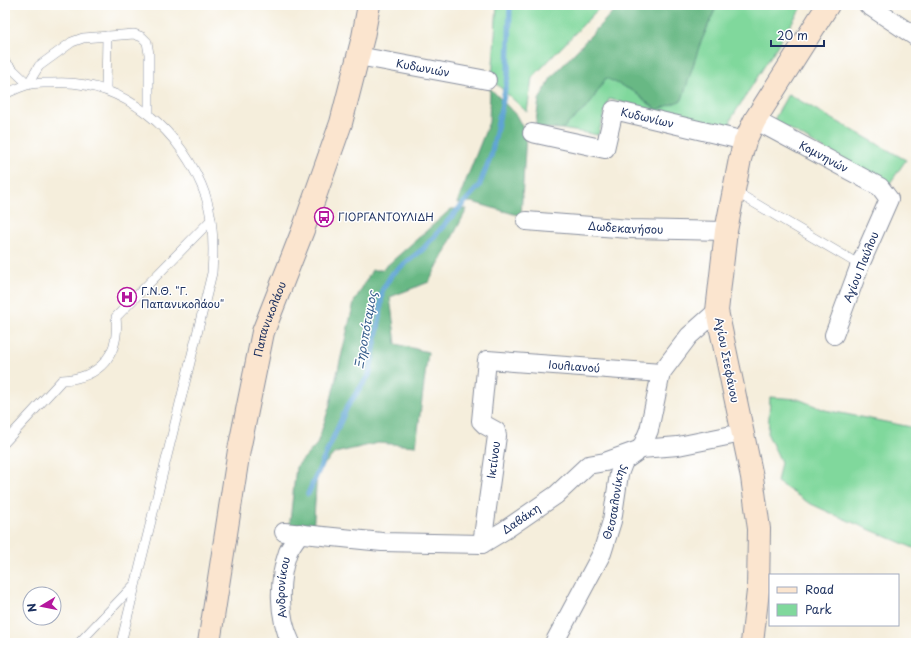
<svg xmlns="http://www.w3.org/2000/svg" width="921" height="648" viewBox="0 0 921 648" font-family="'Playpen Sans',sans-serif">
	<style>
		.green { fill: #80d89c; stroke: #4e847d }
		.forest { fill: #68b884; stroke: #427471 }
		.lines { fill: none; stroke-linecap: round; stroke-linejoin: round }
		.stream { stroke: #5ea4d3; stroke-width: 5.5 }
		.lane-casing { stroke: #888e9d; stroke-width: 10 }
		.street-casing { stroke: #888e9d; stroke-width: 20 }
		.secondary-casing { stroke: #888e9d; stroke-width: 24 }
		.lane { stroke: #fff; stroke-width: 9 }
		.street { stroke: #fff; stroke-width: 18 }
		.secondary { stroke: #fbe5cf; stroke-width: 22 }
		.labels { text-anchor: middle; stroke-width: 3; stroke-linejoin: round; paint-order: stroke }
		.street-label { font-size: 11px; fill: #1b2f5e; stroke: #fff }
		.poi-label { font-size: 11px; fill: #1b2f5e; stroke: #fff; text-anchor: start }
		.water-label { font-size: 12px; font-style: italic; fill: #365e8d; stroke: #fff }
	</style>
	<rect width="100%" height="100%" fill="#fff"/>
	<filter id="ink" filterUnits="userSpaceOnUse"><feTurbulence type="fractalNoise" baseFrequency=".025" numOctaves="2"/><feDisplacementMap in="SourceGraphic" scale="8" xChannelSelector="R" yChannelSelector="G"/><feConvolveMatrix kernelMatrix="1 2 1 2 8 2 1 2 1" color-interpolation-filters="sRGB"/></filter>
	<filter id="wash" filterUnits="userSpaceOnUse"><feTurbulence type="fractalNoise" baseFrequency=".012" numOctaves="4" result="noise"/><feDisplacementMap in="SourceGraphic" scale="16" xChannelSelector="R" yChannelSelector="G"/><feGaussianBlur stdDeviation="0.9" result="paint"/><feColorMatrix in="noise" values="0 0 0 0 0 0 0 0 0 0 0 0 0 0 0 0 0 1.4 0 .05"/><feComposite in="paint" operator="in"/></filter>
	<g filter="url(#wash)">
		<rect width="100%" height="100%" fill="#f5eedc"/>
		<g class="green">
			<polygon points="497,5 602,5 532,78 527,112 492,80"/>
			<polygon points="717,5 803,5 731,119 730,130 609,99 598,135 562,129 589,105 606,77 633,91 657,110 700,44"/>
			<polygon points="788,94 906,160 888,186 774,120"/>
			<polygon points="770,397 798,399 825,410 916,428 916,549 835,515 809,503 777,482 781,462 768,435"/>
		</g>
		<g class="forest">
			<polygon points="619,5 717,5 700,44 682,100 657,110 633,91 606,78 589,105 562,129 535,128 539,100 551,78"/>
			<polygon points="490,88 516,115 526,134 521,216 472,202 457,203 489,122"/>
			<polygon points="451,209 467,209 429,282 390,297 396,344 428,352 416,446 378,443 335,453 317,472 313,533 289,530 296,467 317,444 329,408 354,302 372,270 382,270"/>
		</g>
		<g class="lines">
			<polyline class="stream" points="308,494 347,407 369,375 380,316 382,291 392,274 423,249 479,186 491,156 508,76 510,5"/>
		</g>
	</g>
	<g filter="url(#ink)">
		<g class="lines">
			<defs>
				<g id="lane">
					<polyline points="5,62 28,84 39,66 72,42 83,38 134,34 142,37 147,42 149,54 149,114"/>
					<polyline points="106,90 107,36"/>
					<path d="M5,94C12,91 20,87 27,85C35,82 44,83 52,83C123,78 184,132 206,197C214,222 214,247 212,273L121,643"/>
					<polyline points="734,191 860,265"/>
					<path d="M5,442L62,380C100,378 120,355 116,317L211,220"/>
					<polyline points="79,643 135,584"/>
				</g>
				<g id="street">
					<polyline points="868,5 916,37"/>
					<path id="s1" d="M358,56L487,80"/>
					<path id="s2" d="M755,120L880,187L889,199L860,265L834,335"/>
					<path id="s3" d="M532,133L605,149L614,110L745,141"/>
					<path id="s4" d="M526,221L630,229L726,231"/>
					<path id="s5" d="M284,532L382,542L482,544L505,530L556,495L588,465L605,462L641,449L678,446L742,433"/>
					<path id="s6" d="M482,544L497,436L496,431L485,425L481,421L487,360L661,373"/>
					<path id="s7" d="M291,643C278,616 278,580 288,552C291,545 296,539 300,533"/>
					<path id="s8" d="M554,643L602,553L612,521L619,474L624,461L641,449L649,430L661,373L689,336L717,311"/>
				</g>
				<g id="secondary">
					<path id="s9" d="M209,643L239,450L263,332L303,230L341,123L363,37L369,5"/>
					<polyline points="752,643 758,591 759,529 752,477 717,311 726,231 740,159 745,141 755,120 828,5"/>
				</g>
			</defs>
			<use href="#lane" class="lane-casing"/>
			<use href="#street" class="street-casing"/>
			<use href="#secondary" class="secondary-casing"/>
			<use href="#lane" class="lane"/>
			<use href="#street" class="street"/>
			<use href="#secondary" class="secondary"/>
		</g>
	</g>
	<defs>
		<symbol id="bus-ring" viewBox="-11 -11 22 22"><circle r="9.5" fill="#fff" stroke="#b5179e" stroke-width="1.5"/><path d="M-5-6H5V4H4V6H2V4H-2V6H-4V4H-5ZM-3.5-4V0h7V-4ZM-3.5 1.2v1.5H-2V1.2ZM2 1.2v1.5H3.5V1.2Z" fill="#b5179e"/></symbol>
		<symbol id="hospital-ring" viewBox="-11 -11 22 22"><circle r="9.5" fill="#fff" stroke="#b5179e" stroke-width="1.5"/><path d="M-5-5h3v3.5h4V-5h3V5h-3V1.5h-4V5h-3Z" fill="#b5179e"/></symbol>
	</defs>
	<g fill-rule="evenodd">
		<use href="#bus-ring" x="313" y="206" width="22" height="22"/>
		<use href="#hospital-ring" x="116" y="286" width="22" height="22"/>
	</g>
	<g class="labels">
		<g class="street-label">
			<text dy="4" stroke="none"><textPath href="#s1" startOffset="66">Κυδωνιών</textPath></text>
			<text dy="4" stroke="none"><textPath href="#s3" startOffset="149">Κυδωνίων</textPath></text>
			<text dy="4" stroke="none"><textPath href="#s2" startOffset="78">Κομνηνών</textPath></text>
			<text dy="4" stroke="none"><textPath href="#s4" startOffset="100">Δωδεκανήσου</textPath></text>
			<text transform="translate(861 267) rotate(-68)" y="4">Αγίου Παύλου</text>
			<text dy="4" stroke="none"><textPath href="#s9" startOffset="330">Παπανικολάου</textPath></text>
			<text transform="translate(727 360) rotate(79)" y="4">Αγίου Στεφάνου</text>
			<text dy="4" stroke="none"><textPath href="#s6" startOffset="281">Ιουλιανού</textPath></text>
			<text dy="4" stroke="none"><textPath href="#s6" startOffset="85">Ικτίνου</textPath></text>
			<text dy="4" stroke="none"><textPath href="#s8" startOffset="155">Θεσσαλονίκης</textPath></text>
			<text dy="4" stroke="none"><textPath href="#s5" startOffset="245">Δαβάκη</textPath></text>
			<text dy="4" stroke="none"><textPath href="#s7" startOffset="57">Ανδρονίκου</textPath></text>
		</g>
		<g class="poi-label">
			<text x="338" y="221">ΓΙΟΡΓΑΝΤΟΥΛΙΔΗ</text>
			<text x="141" y="295">Γ.Ν.Θ. "Γ.<tspan x="141" dy="13">Παπανικολάου"</tspan></text>
		</g>
		<g class="water-label">
			<text transform="translate(366 330) rotate(-80)" y="4">Ξηροπόταμος</text>
		</g>
	</g>
	<rect width="921" height="648" fill="none" stroke="#fff" stroke-width="20"/>
	<rect x="769" y="574" width="130" height="52" fill="#ffffff" stroke="#a4acbf"/>
	<rect x="777" y="587" width="20" height="6" fill="#fbe5cf" stroke="#a4acbf"/>
	<text x="805" y="594" font-size="12" fill="#1b2f5e">Road</text>
	<rect x="777" y="604" width="20" height="12" fill="#80d89c" stroke="#a4acbf"/>
	<text x="805" y="614" font-size="12" fill="#1b2f5e">Park</text>
	<g transform="translate(42 606) rotate(260)"><circle r="19" fill="#ffffff" stroke="#a4acbf"/>
	<path d="M0-3L7 15L0 10L-7 15Z" fill="#b5179e"/>
	<text y="-6" font-size="11" font-weight="bold" text-anchor="middle" fill="#1b2f5e">N</text>
	</g>
	<path d="M771 40v6h53v-6" fill="none" stroke="#1b2f5e" stroke-width="2"/>
	<text x="777" y="40" font-size="12" fill="#1b2f5e" stroke="#ffffff" stroke-width="3" paint-order="stroke">20 m</text>
</svg>
